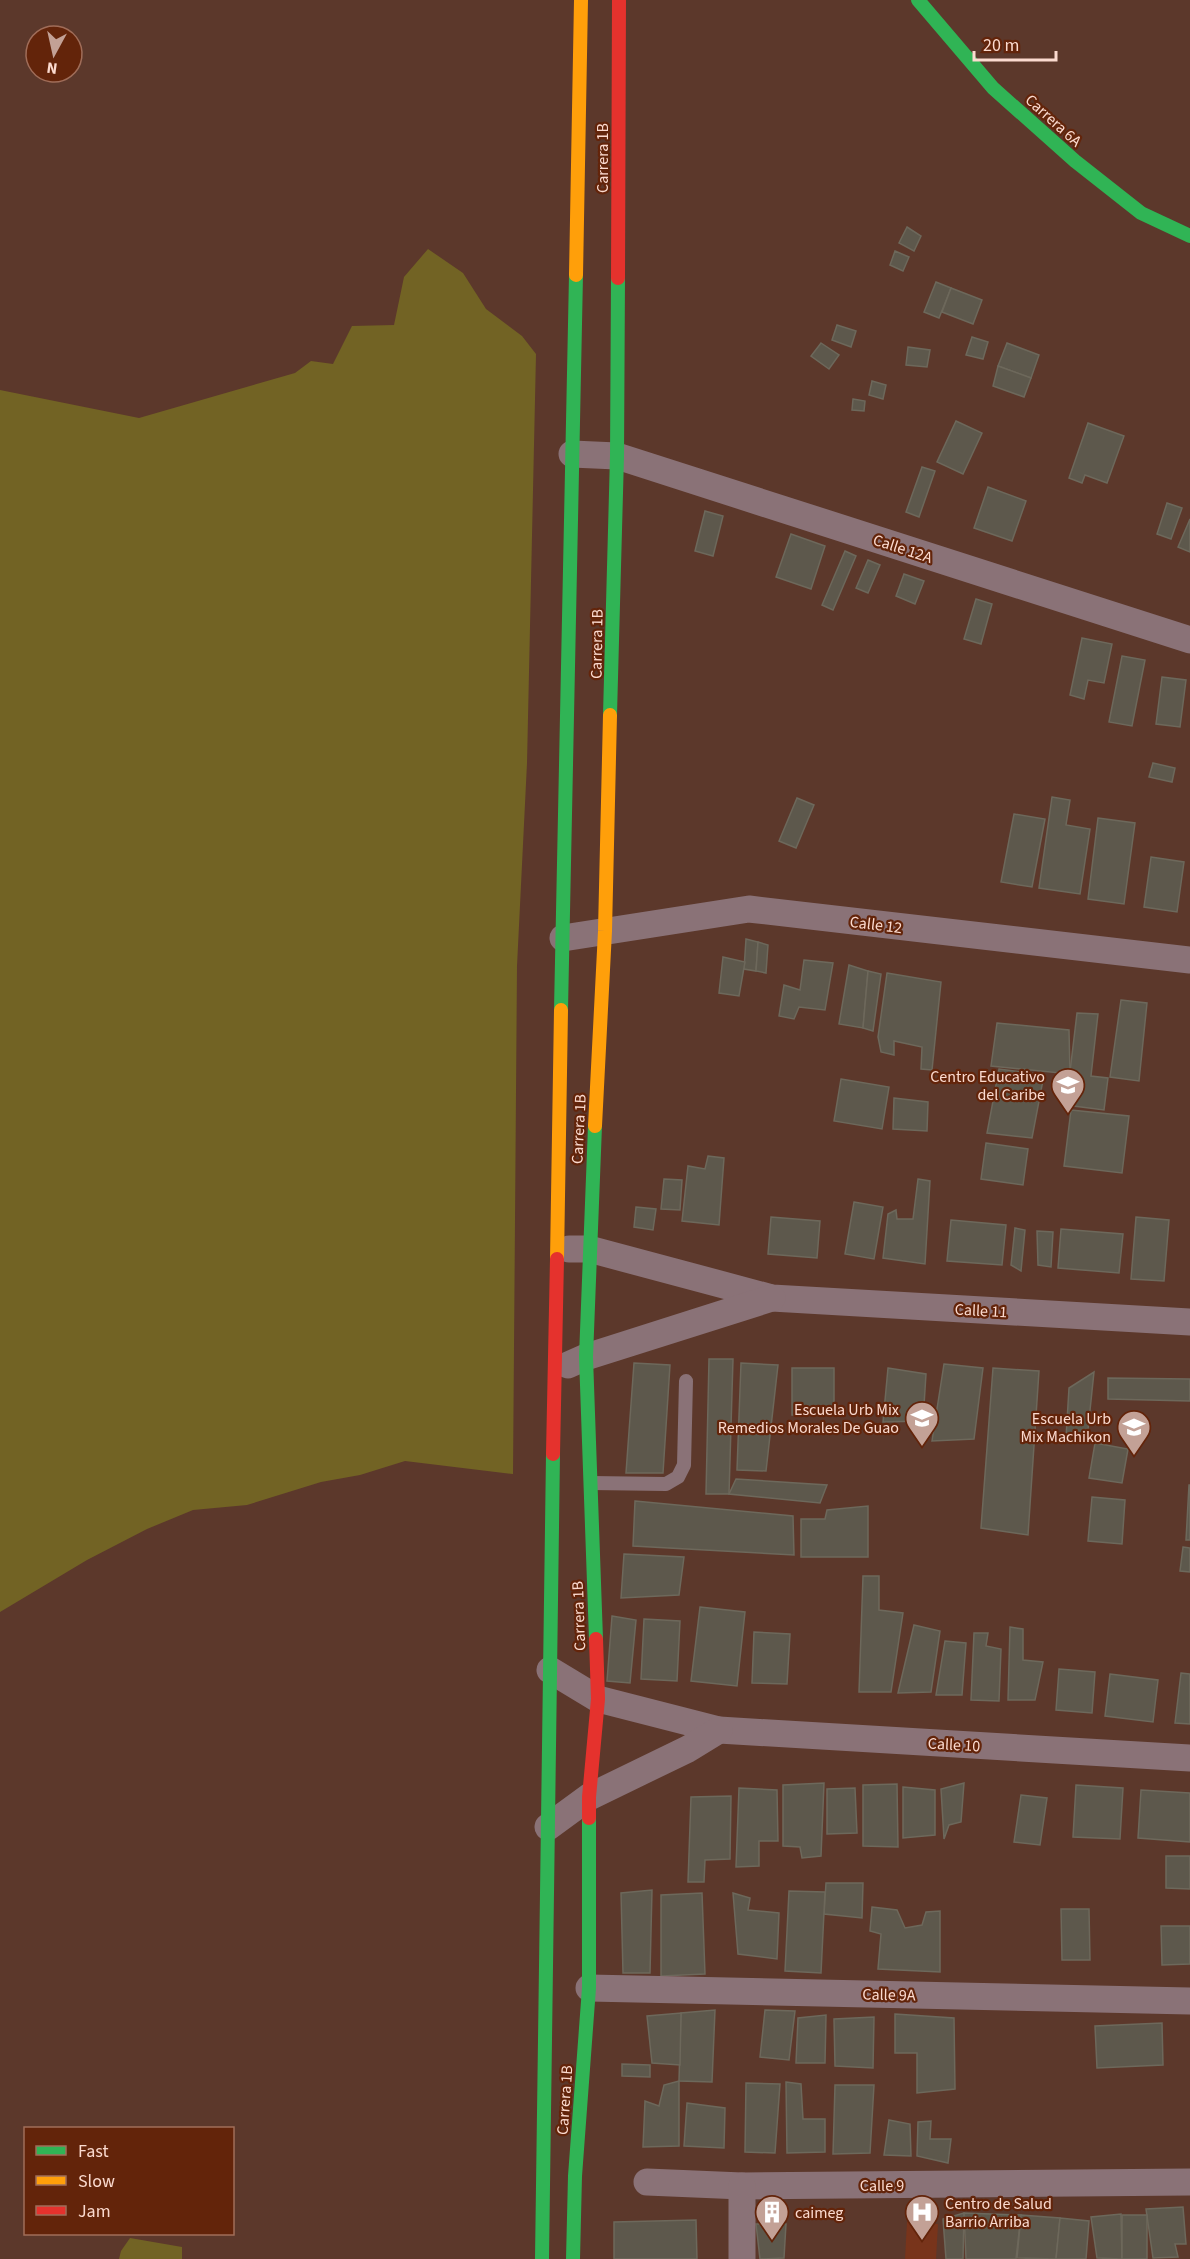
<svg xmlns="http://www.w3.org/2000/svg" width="1190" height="2259" viewBox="0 0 1190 2259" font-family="'Source Sans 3',sans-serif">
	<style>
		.built { fill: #78341b }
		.green { fill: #726324 }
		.building { fill: #5d584c; stroke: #6d685b; stroke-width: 1.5 }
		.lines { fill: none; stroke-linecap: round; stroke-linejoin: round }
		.lane { stroke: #8a7277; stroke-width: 14 }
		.street { stroke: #8a7277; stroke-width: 27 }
		.fast { stroke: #30b455; stroke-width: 14 }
		.slow { stroke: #ff9f0a; stroke-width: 14 }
		.jam { stroke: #e5322d; stroke-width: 14 }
		.labels { text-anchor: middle; stroke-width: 4.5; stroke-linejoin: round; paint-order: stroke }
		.street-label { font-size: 16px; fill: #fbdacf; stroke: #63240a }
		.poi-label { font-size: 16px; fill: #fbdacf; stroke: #63240a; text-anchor: end }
	</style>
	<rect width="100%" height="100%" fill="#5c382b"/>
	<polygon class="built" points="907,2222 938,2224 936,2259 905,2259"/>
	<g class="green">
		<polygon points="428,249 463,273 486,309 522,336 536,354 527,763 517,966 513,1474 405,1461 360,1475 321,1482 247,1505 193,1510 147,1529 87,1560 0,1612 0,390 139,418 295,373 311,361 333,364 352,326 394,325 404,277"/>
		<polygon points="130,2238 182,2247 182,2259 119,2259 121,2251"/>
	</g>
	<g class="building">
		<polygon points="907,227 921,236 914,251 899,243"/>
		<polygon points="895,251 909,257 903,271 890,265"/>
		<polygon points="936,282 951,288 939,318 924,312"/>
		<polygon points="951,288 982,300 973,324 942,312"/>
		<polygon points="837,325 856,331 851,347 832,340"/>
		<polygon points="972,337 988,342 983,359 966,355"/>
		<polygon points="821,343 839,355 829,369 811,356"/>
		<polygon points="1007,343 1039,355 1031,378 998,366"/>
		<polygon points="908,347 930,350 927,367 906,365"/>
		<polygon points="998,366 1031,378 1024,397 993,386"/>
		<polygon points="872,381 886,385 883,399 869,395"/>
		<polygon points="853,399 865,401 864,411 852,410"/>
		<polygon points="956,421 982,433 963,474 937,462"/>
		<polygon points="1088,423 1124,436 1107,483 1085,475 1082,483 1069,478"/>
		<polygon points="922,467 935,471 919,517 906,512"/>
		<polygon points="988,487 1026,501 1012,541 974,528"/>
		<polygon points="1167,503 1182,508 1171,539 1157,534"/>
		<polygon points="705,511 723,516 713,556 695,551"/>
		<polygon points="1190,519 1190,552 1178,547"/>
		<polygon points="791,534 825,546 811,589 776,577"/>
		<polygon points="845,551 856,556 833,610 822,605"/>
		<polygon points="868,560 880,565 868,593 856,588"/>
		<polygon points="904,574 924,581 915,604 896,596"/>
		<polygon points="976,599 992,604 981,644 964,639"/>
		<polygon points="1082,638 1112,644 1104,683 1088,680 1084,699 1070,695"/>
		<polygon points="1122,656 1145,660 1132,726 1109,722"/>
		<polygon points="1162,677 1186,680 1180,727 1156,724"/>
		<polygon points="1153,763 1175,768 1172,782 1149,777"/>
		<polygon points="1052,797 1070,800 1066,825 1090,829 1080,894 1039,888"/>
		<polygon points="797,798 814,805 796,848 779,841"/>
		<polygon points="1014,814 1045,819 1032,887 1001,882"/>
		<polygon points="1098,818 1135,823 1124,904 1088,899"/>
		<polygon points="1151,857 1184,862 1177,912 1144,907"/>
		<polygon points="746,939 758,942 756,971 744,969"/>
		<polygon points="758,942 768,945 766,973 756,971"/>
		<polygon points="723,957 745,962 739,996 719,993"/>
		<polygon points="804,960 833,963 825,1010 799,1007 794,1019 779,1016 784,985 800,990"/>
		<polygon points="849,965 868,971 863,1028 839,1024"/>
		<polygon points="868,971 881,974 873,1031 863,1028"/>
		<polygon points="887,973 941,982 932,1070 921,1069 922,1047 894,1041 894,1055 881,1052 878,1037"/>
		<polygon points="1121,1000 1147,1003 1139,1081 1110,1077"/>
		<polygon points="1077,1013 1098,1014 1091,1076 1108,1078 1104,1110 1066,1105"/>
		<polygon points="997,1023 1069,1030 1070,1074 991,1066"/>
		<polygon points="999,1069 1044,1075 1032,1138 987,1133"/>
		<polygon points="841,1079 889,1087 882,1129 834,1121"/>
		<polygon points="894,1098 928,1102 927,1131 893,1129"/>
		<polygon points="1071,1110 1129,1116 1122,1173 1064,1166"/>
		<polygon points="986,1143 1028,1149 1023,1185 981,1179"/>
		<polygon points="708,1156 724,1158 719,1225 682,1221 688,1166 705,1169"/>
		<polygon points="664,1179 682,1180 680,1210 661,1209"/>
		<polygon points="918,1179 930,1181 925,1264 883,1258 888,1214 896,1210 897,1219 913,1219"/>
		<polygon points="854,1202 883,1207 874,1259 845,1254"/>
		<polygon points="636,1207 656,1209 653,1230 634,1227"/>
		<polygon points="771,1217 820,1221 817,1258 768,1254"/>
		<polygon points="1136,1217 1169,1220 1164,1281 1131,1279"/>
		<polygon points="951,1220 1006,1225 1002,1265 947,1261"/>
		<polygon points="1015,1228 1025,1230 1021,1271 1011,1265"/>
		<polygon points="1061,1229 1123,1234 1119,1273 1058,1268"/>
		<polygon points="1037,1231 1053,1232 1051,1267 1038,1265"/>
		<polygon points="709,1359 733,1359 729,1494 706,1494"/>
		<polygon points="634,1363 670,1365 663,1473 626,1473"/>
		<polygon points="741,1363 778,1365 766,1471 737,1470"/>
		<polygon points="944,1364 983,1368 974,1439 932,1441"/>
		<rect x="792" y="1368" width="42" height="47"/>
		<polygon points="888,1368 926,1374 923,1421 883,1422"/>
		<polygon points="993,1368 1039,1371 1028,1535 981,1528"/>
		<polygon points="1094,1372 1087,1439 1066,1438 1069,1388"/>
		<polygon points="1108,1378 1190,1379 1190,1401 1108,1399"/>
		<polygon points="1095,1443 1128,1449 1122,1483 1089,1478"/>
		<polygon points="736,1479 827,1485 820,1503 729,1494"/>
		<polygon points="1189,1485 1190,1485 1190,1540 1186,1540"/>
		<polygon points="1092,1497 1125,1500 1122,1544 1088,1541"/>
		<polygon points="635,1501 793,1516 794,1555 633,1546"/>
		<polygon points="868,1506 868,1557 801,1557 801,1519 825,1519 827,1510"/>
		<polygon points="1183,1547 1190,1548 1190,1572 1180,1571"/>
		<polygon points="624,1554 684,1557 679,1595 621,1598"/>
		<polygon points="863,1576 879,1576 879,1610 903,1613 891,1692 859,1692"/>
		<polygon points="700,1607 745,1612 737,1686 691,1681"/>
		<polygon points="612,1616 636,1620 630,1683 607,1681"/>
		<polygon points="644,1619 680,1621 677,1681 641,1679"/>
		<polygon points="914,1625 940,1631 931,1692 898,1693"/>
		<polygon points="1010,1627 1023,1629 1023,1660 1043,1662 1035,1700 1008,1700"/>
		<polygon points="754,1632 790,1634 787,1684 752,1683"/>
		<polygon points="974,1633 988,1633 986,1646 1001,1649 999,1701 971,1700"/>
		<polygon points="945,1641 966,1643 962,1695 936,1695"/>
		<polygon points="1059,1669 1095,1672 1092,1713 1056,1710"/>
		<polygon points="1181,1673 1190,1674 1190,1724 1175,1723"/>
		<polygon points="1110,1674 1158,1680 1153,1722 1105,1716"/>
		<polygon points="824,1783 821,1856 802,1858 800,1847 783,1846 783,1785"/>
		<polygon points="964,1783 961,1822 949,1825 944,1839 941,1789"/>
		<polygon points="897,1784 898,1847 863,1846 863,1785"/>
		<polygon points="1076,1785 1123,1788 1120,1839 1073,1837"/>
		<polygon points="903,1787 935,1790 935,1835 903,1838"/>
		<polygon points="739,1788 777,1790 778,1841 759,1841 759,1866 736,1867"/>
		<polygon points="855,1788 857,1833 827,1834 827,1789"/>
		<polygon points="1141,1790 1190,1793 1190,1842 1138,1838"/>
		<polygon points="1021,1795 1047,1798 1040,1845 1014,1842"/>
		<polygon points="731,1796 730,1859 705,1860 704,1882 688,1882 691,1797"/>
		<polygon points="1166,1856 1190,1856 1190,1889 1166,1888"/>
		<polygon points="826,1883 863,1883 862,1918 824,1914"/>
		<polygon points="652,1890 650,1973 623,1973 621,1893"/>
		<polygon points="789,1891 825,1892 821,1973 785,1971"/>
		<polygon points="702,1893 705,1974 661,1976 661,1895"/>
		<polygon points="733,1893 750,1898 748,1910 779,1913 777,1959 738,1954"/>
		<polygon points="872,1907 897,1910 905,1928 922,1925 926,1912 940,1911 940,1972 878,1969 881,1934 870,1931"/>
		<polygon points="1061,1909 1089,1909 1090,1960 1062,1960"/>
		<polygon points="1161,1926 1190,1926 1190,1964 1162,1965"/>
		<polygon points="715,2010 712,2082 679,2081 681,2013"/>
		<polygon points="765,2010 795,2011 789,2060 760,2057"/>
		<polygon points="681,2013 680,2065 652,2063 647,2016"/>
		<polygon points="895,2014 954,2018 955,2089 917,2093 917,2053 895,2053"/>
		<polygon points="826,2015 825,2063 796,2063 798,2018"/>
		<polygon points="874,2017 873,2068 835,2066 834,2019"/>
		<polygon points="1162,2023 1163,2065 1097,2068 1095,2026"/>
		<polygon points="622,2064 650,2065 650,2077 622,2076"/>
		<polygon points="679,2081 679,2146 643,2147 645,2101 659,2106 664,2085"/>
		<polygon points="786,2082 801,2084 803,2119 825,2119 825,2152 787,2153"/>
		<polygon points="746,2083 780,2084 775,2153 745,2152"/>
		<polygon points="835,2085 874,2085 870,2153 833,2154"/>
		<polygon points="687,2103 725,2108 724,2148 684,2146"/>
		<polygon points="889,2120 910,2124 911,2156 884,2155"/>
		<polygon points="931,2121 930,2139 951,2139 948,2163 917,2156 918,2122"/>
		<polygon points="1183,2207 1186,2244 1175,2244 1178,2257 1153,2258 1146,2209"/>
		<polygon points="964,2213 1021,2215 1016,2259 966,2259"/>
		<polygon points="964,2213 963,2259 946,2259 943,2219"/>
		<polygon points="1121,2214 1122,2259 1097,2258 1091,2217"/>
		<polygon points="1021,2215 1060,2218 1056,2259 1017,2258"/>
		<rect x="1122" y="2215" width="25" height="44"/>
		<polygon points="1060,2218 1089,2221 1086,2259 1056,2259"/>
		<polygon points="696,2220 697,2259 614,2259 614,2222"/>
		<polygon points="756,2224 786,2224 784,2258 760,2259"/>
	</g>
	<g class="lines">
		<polyline class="lane" points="591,1483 666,1484 678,1477 684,1465 686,1381"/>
		<g class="street">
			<polyline points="572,454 617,456 1190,640"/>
			<polyline points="563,938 749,909 1190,960"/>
			<polyline points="569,1249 589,1249 772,1298 1190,1322"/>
			<polyline points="568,1365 586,1357 772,1298"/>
			<polyline points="550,1670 598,1699 719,1730 1190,1758"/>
			<polyline points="548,1827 589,1797 688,1749 719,1730"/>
			<polyline points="589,1988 1190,2001"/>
			<polyline points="647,2182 742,2186 1190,2182"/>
			<polyline points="742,2259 742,2186"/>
		</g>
		<g class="fast">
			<polyline points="918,0 993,88 1075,161 1141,213 1190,236"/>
			<polyline points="610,715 617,456 618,278"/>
			<polyline points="561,1010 576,275"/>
			<polyline points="595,1126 586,1357 596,1639"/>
			<polyline points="542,2259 553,1454"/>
			<polyline points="573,2259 575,2176 589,1988 589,1818"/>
		</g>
		<g class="slow">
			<polyline points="576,275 581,0"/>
			<polyline points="595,1126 605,931 610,715"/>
			<polyline points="557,1259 561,1010"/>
		</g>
		<g class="jam">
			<polyline points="618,278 619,0"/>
			<polyline points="553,1454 557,1259"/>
			<polyline points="589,1818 589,1797 598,1699 596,1639"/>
		</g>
	</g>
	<defs>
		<symbol id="school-pin" viewBox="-11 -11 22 30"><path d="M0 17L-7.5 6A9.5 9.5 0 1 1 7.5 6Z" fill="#c3a196" stroke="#63240a"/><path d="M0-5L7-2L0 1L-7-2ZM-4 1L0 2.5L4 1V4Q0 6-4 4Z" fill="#fff"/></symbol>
		<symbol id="building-pin" viewBox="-11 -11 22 30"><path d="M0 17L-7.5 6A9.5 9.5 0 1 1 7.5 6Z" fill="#c3a196" stroke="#63240a"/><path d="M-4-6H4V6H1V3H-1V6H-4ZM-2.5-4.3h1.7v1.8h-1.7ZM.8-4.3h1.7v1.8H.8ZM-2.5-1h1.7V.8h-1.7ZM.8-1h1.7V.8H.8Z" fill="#fff"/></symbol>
		<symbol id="hospital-pin" viewBox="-11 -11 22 30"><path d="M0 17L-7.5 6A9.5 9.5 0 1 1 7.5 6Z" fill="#c3a196" stroke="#63240a"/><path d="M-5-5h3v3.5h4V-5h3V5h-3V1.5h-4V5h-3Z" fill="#fff"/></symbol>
	</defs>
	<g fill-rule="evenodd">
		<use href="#school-pin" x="1049" y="1066" width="38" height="52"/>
		<use href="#school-pin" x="903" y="1399" width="38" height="52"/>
		<use href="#school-pin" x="1115" y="1408" width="38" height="52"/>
		<use href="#building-pin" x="753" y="2193" width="38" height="52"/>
		<use href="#hospital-pin" x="903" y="2193" width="38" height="52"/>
	</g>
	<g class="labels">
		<g class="street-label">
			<text transform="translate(1054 120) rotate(42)" y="6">Carrera 6A</text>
			<text transform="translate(602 158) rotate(-90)" y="6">Carrera 1B</text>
			<text transform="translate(903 548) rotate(18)" y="6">Calle 12A</text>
			<text transform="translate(596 644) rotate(-89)" y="6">Carrera 1B</text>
			<text transform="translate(876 924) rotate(7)" y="6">Calle 12</text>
			<text transform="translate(578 1129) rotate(-87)" y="6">Carrera 1B</text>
			<text transform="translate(981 1310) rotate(3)" y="6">Calle 11</text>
			<text transform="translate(578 1616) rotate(-92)" y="6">Carrera 1B</text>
			<text transform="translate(954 1744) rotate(3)" y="6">Calle 10</text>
			<text transform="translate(889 1994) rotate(1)" y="6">Calle 9A</text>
			<text transform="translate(564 2100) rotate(-86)" y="6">Carrera 1B</text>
			<text x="882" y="2191">Calle 9</text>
		</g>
		<g class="poi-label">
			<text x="1045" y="1082">Centro Educativo<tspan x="1045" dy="18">del Caribe</tspan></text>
			<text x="899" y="1415">Escuela Urb Mix<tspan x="899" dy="18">Remedios Morales De Guao</tspan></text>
			<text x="1111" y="1424">Escuela Urb<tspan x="1111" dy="18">Mix Machikon</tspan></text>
			<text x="945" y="2209" text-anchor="start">Centro de Salud<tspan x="945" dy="18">Barrio Arriba</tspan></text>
			<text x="795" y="2218" text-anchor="start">caimeg</text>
		</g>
	</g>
	<rect x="24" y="2127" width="210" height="108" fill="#63240a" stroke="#a06d59" stroke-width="1.5"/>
	<rect x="36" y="2146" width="30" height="9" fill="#30b455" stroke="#a06d59" stroke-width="1.5"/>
	<text x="78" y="2157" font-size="18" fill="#fbdacf">Fast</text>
	<rect x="36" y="2176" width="30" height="9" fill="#ff9f0a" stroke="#a06d59" stroke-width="1.5"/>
	<text x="78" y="2187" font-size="18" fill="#fbdacf">Slow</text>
	<rect x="36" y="2206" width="30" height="9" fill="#e5322d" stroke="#a06d59" stroke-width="1.5"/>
	<text x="78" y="2217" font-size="18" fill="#fbdacf">Jam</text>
	<g transform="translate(54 54) rotate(188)"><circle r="28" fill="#63240a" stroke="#a06d59" stroke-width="1.5"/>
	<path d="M0-4.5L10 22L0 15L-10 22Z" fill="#c3a196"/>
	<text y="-9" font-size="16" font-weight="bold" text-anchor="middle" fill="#fbdacf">N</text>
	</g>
	<path d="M974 51v9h82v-9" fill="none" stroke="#fbdacf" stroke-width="3"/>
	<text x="983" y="51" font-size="18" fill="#fbdacf" stroke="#63240a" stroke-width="4.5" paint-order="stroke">20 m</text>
</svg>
